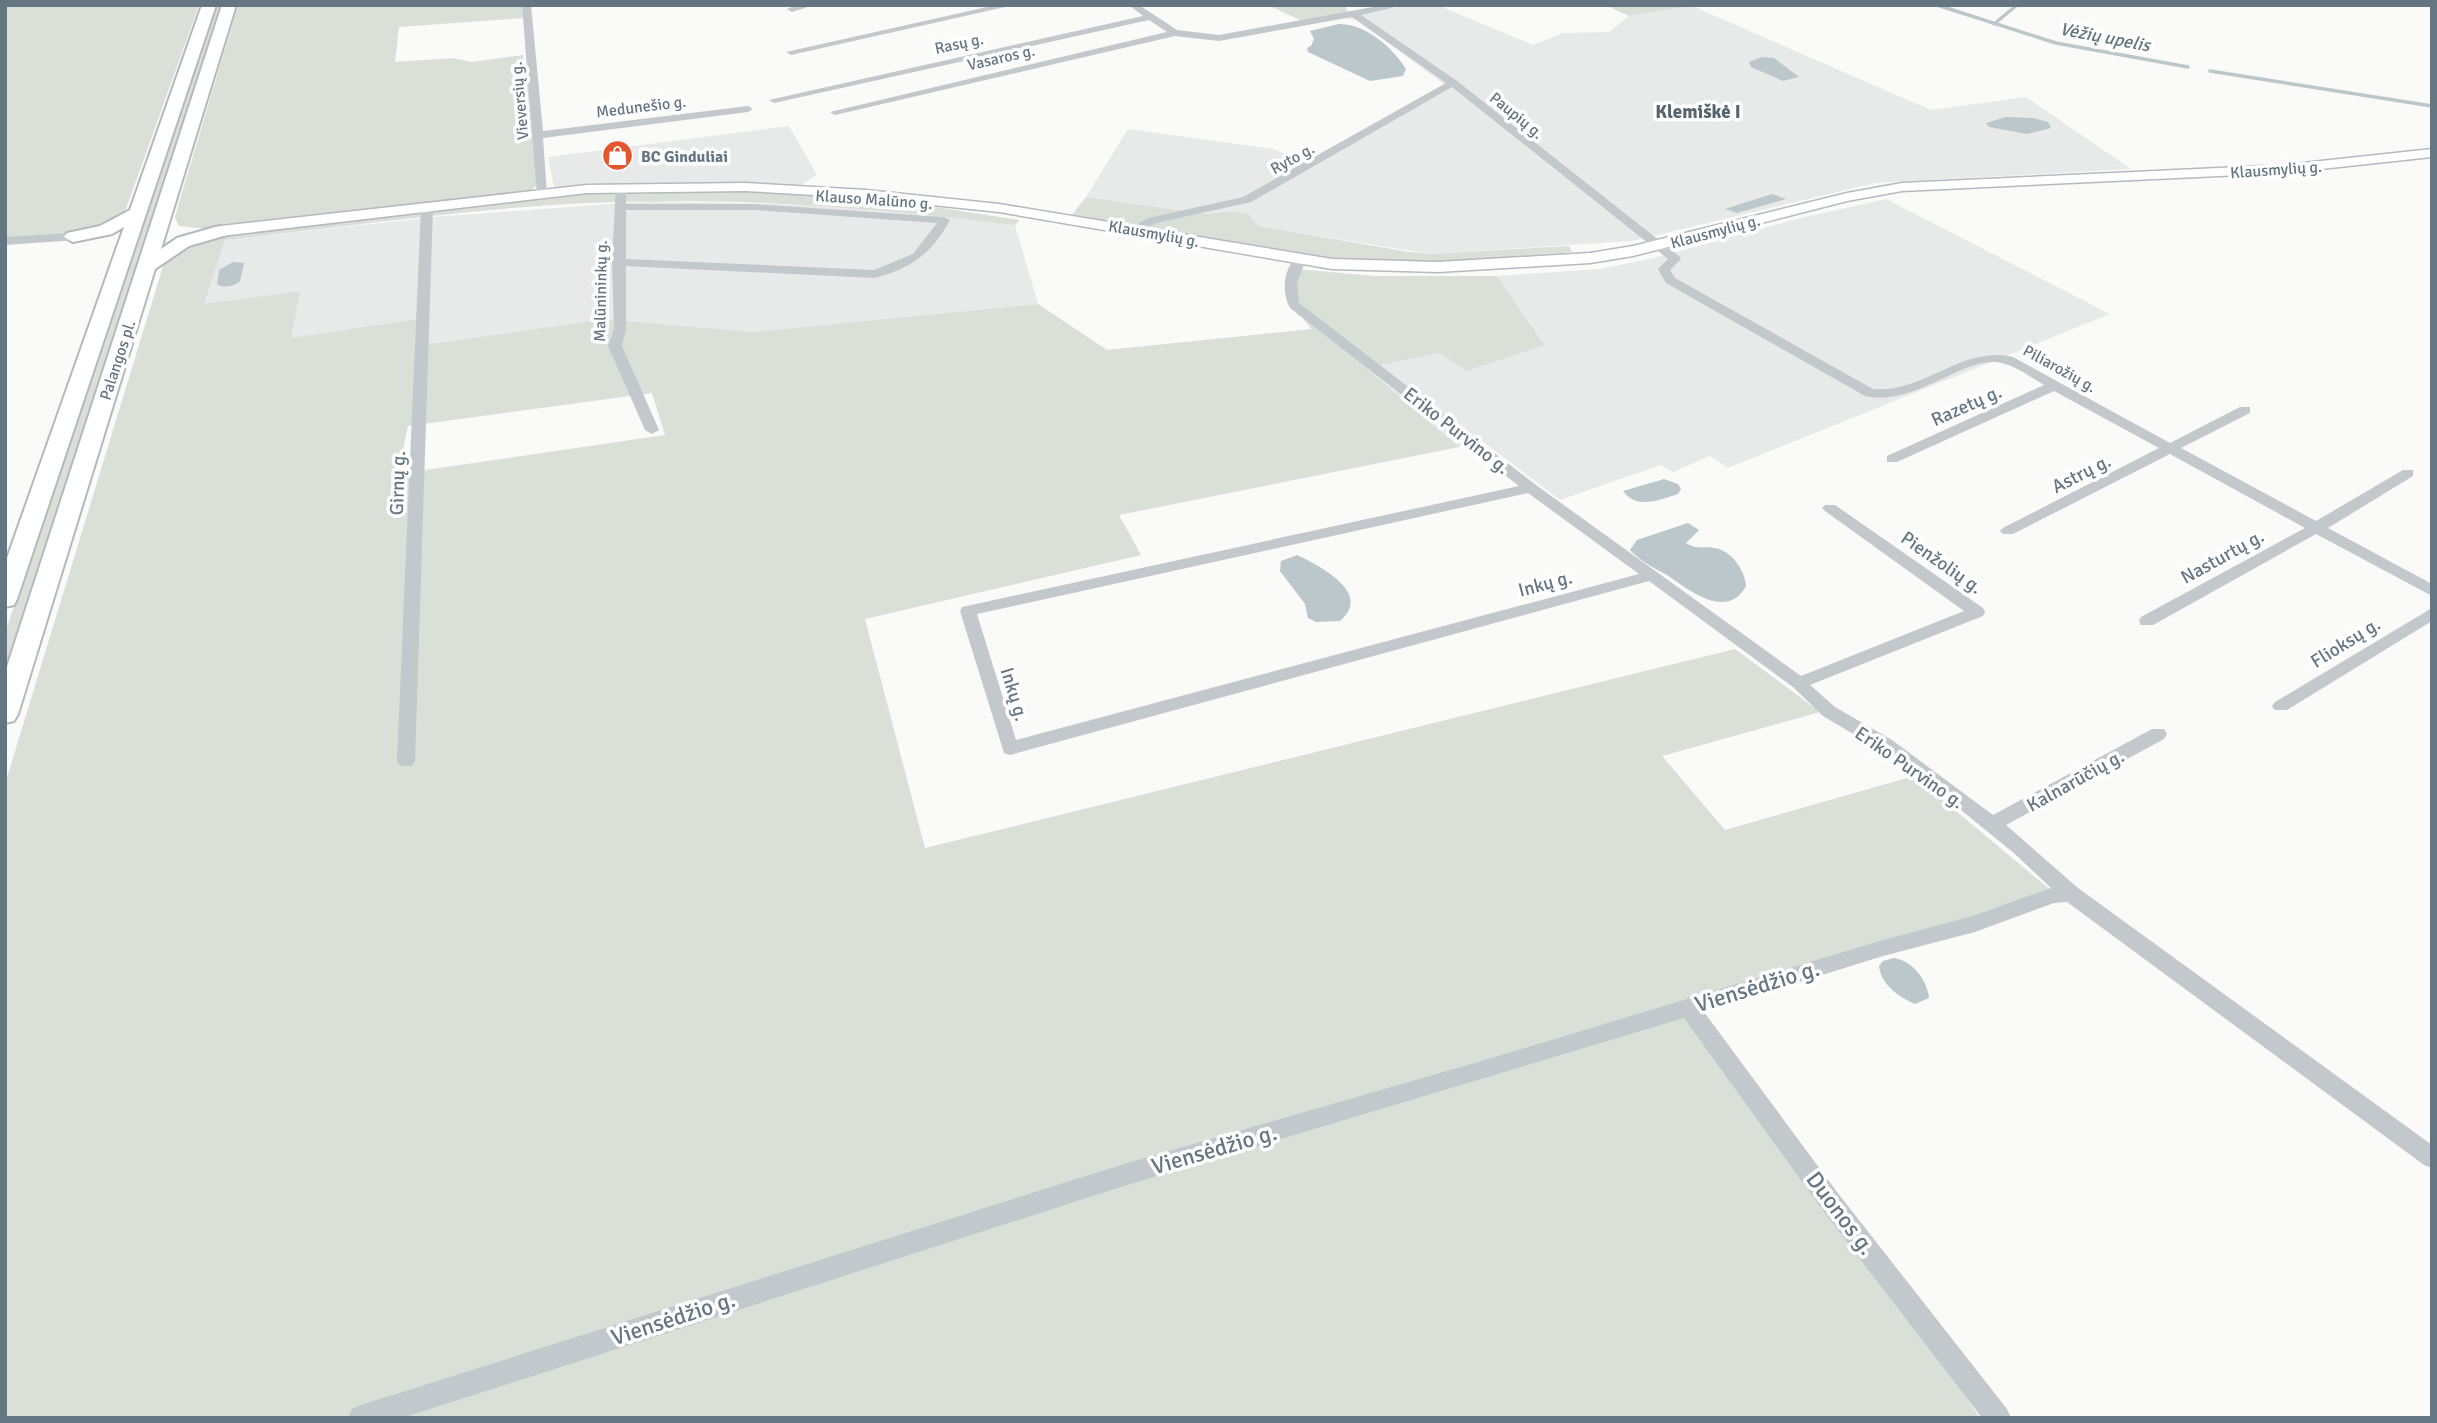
<svg xmlns="http://www.w3.org/2000/svg" width="2437" height="1423" viewBox="0 0 2437 1423" font-family="Signika,sans-serif">
	<style>
		.built { fill: #e8e9e9 }
		.green { fill: #dadfd7; fill-rule: evenodd }
		.water { fill: #bbc7cb }
		.lines { fill: none; stroke-linecap: round; stroke-linejoin: round }
		.stream { stroke: #bbc7cb; stroke-width: 3.5 }
		.major-casing { stroke: #b5babe; stroke-width: 3 }
		.highway-casing { stroke: #b4b9bd; stroke-width: 4 }
		.minor { fill: #c3c8cc; fill-rule: evenodd }
		.major { fill: #fff; fill-rule: evenodd }
		.highway { fill: #fff; fill-rule: evenodd }
		.labels { text-anchor: middle; stroke-width: 7; stroke-linejoin: round; paint-order: stroke }
		.far-street-label { font-size: 16px; fill: #657683; stroke: #fff }
		.far-poi-label { font-size: 16px; font-weight: bold; fill: #657683; stroke: #fff; text-anchor: start }
		.far-water-label { font-size: 18px; font-style: italic; fill: #60757c; stroke: #fff }
		.far-quarter-label { font-size: 19px; font-weight: bold; fill: #57646e; stroke: #fff }
		.street-label { font-size: 19px; fill: #657683; stroke: #fff }
		.near-street-label { font-size: 23px; fill: #657683; stroke: #fff }
	</style>
	<rect width="100%" height="100%" fill="#fafaf8"/>
	<g class="built">
		<polygon points="1417,5 1437,5 1533,45 1563,33 1609,32 1629,16 1692,6 1931,110 2026,97 2131,169 1875,183 1632,241 1430,254 1258,226 1249,214 1233,211 1207,214 1086,197 1128,129 1273,149 1314,165 1449,88 1357,20 1342,18 1348,13"/>
		<polygon points="789,126 817,175 799,186 665,183 554,187 548,157"/>
		<polygon points="1886,199 2110,314 1728,468 1710,456 1673,472 1661,465 1560,500 1482,441 1459,447 1365,368 1440,353 1545,344 1497,276 1599,269 1654,258 1797,219"/>
		<polygon points="650,201 809,205 916,212 1015,225 1038,304 752,332 605,319 413,346 416,319 291,339 299,291 203,305 225,240 434,217"/>
	</g>
	<g class="green">
		<polygon points="5,5 199,5 122,220 95,232 5,238"/>
		<polygon points="216,5 223,5 5,669 5,633"/>
		<polygon points="238,5 522,5 523,18 399,27 395,62 453,58 472,62 523,55 531,96 537,185 529,193 208,229 179,226 175,218 178,206"/>
		<polygon points="1268,5 1345,5 1348,13 1302,21"/>
		<polygon points="1605,5 1687,5 1692,6 1629,16"/>
		<path d="M624,190L758,192L889,200L1020,220L1015,225C882,208 748,198 614,202C484,206 354,226 225,240L204,304L300,291L291,338L417,319L414,346L605,319L752,332L1038,304L1107,350L1311,329L1288,297L1296,269L1375,276H1497L1545,345L1466,371L1440,353L1366,368L1459,447L1119,515L1141,555L865,619L925,848L1735,649L1820,712L1662,756L1725,830L1914,776L2053,892L1676,1006L1931,1346L1980,1418H5V784L164,263L172,252L210,236L568,193ZM652,393L665,435L398,474L408,426Z"/>
		<polygon points="1086,197 1207,214 1233,211 1249,214 1258,226 1409,252 1430,254 1569,246 1572,252 1435,263 1344,260 1072,215"/>
	</g>
	<g class="water">
		<path d="M1339,24C1366,24 1392,47 1406,69L1403,76L1370,81L1308,52L1307,48L1311,46L1314,39L1310,31Z"/>
		<polygon points="1762,57 1774,58 1799,77 1783,81 1751,67 1749,62"/>
		<polygon points="2006,117 2033,118 2048,122 2051,128 2027,134 1989,127 1986,123"/>
		<polygon points="1772,194 1786,199 1737,213 1725,209"/>
		<path d="M233,262L244,263L240,281C234,286 224,289 217,284L219,270Z"/>
		<path d="M1664,479L1678,484L1681,489L1678,494C1659,500 1637,510 1623,491Z"/>
		<path d="M1688,523L1699,530L1686,543C1696,550 1703,546 1714,548C1731,550 1745,570 1746,586C1727,621 1689,590 1667,575C1654,568 1640,561 1630,550L1637,540Z"/>
		<path d="M1297,555C1318,565 1374,593 1340,621L1316,622L1308,618L1305,604L1280,571L1281,561Z"/>
		<path d="M1894,958C1913,961 1927,980 1929,998L1915,1004C1899,997 1881,985 1879,966L1883,961Z"/>
	</g>
	<g class="lines">
		<g class="stream">
			<polyline points="1937,5 2056,43 2188,67"/>
			<polyline points="1994,24 2017,5"/>
			<polyline points="2210,71 2432,106"/>
		</g>
		<defs>
			<polygon id="major" points="2432,149 2432,157 2283,173 1902,191 1847,201 1633,256 1590,263 1438,272 1332,269 999,212 866,198 745,191 587,193 221,236 213,231 221,226 587,185 745,183 866,190 999,204 1332,259 1438,262 1590,253 1633,246 1847,193 1902,183 2283,165"/>
			<g id="highway">
				<polygon points="202,5 216,5 17,599 14,605 5,607 5,564 124,227 112,234 73,242 64,237 67,233 100,226 130,210"/>
				<polygon points="222,5 236,5 161,249 177,238 215,227 221,226 230,231 227,235 189,246 155,269 18,714 14,721 5,723 5,673"/>
			</g>
		</defs>
		<use href="#major" class="major-casing"/>
		<use href="#highway" class="highway-casing"/>
		<g class="minor">
			<polygon points="522,5 531,5 543,131 748,106 753,109 748,112 543,138 547,194 537,196"/>
			<polygon points="797,5 814,5 792,12 787,9"/>
			<polygon points="996,5 1014,5 791,55 786,52"/>
			<path d="M1129,5H1139L1177,30L1219,35L1384,5H1404L1361,15L1457,81L1679,256L1681,259L1670,270L1675,278L1873,389C1924,394 1961,345 2013,357L2170,443L2240,407H2250V413L2181,448L2316,521L2403,470H2413V476L2328,528L2432,584V596L2316,534L2153,625H2141L2139,621L2141,617L2305,528L2170,454L2013,534H2003L2000,531L2003,528L2159,448L2054,391L1897,462H1887V456L2044,385C2032,378 2019,368 2005,364C1967,351 1918,408 1865,396L1666,283L1658,269L1668,259L1452,87L1251,202L1156,223L1140,231H1132V227L1148,218L1243,197L1446,83L1352,17L1219,41L1175,36L835,115L830,112L1167,32L1149,20L774,103L769,100L1143,16Z"/>
			<path d="M616,185L626,187V204H754L944,217L950,220C932,253 912,268 875,278L626,266V329L622,346L659,430L652,434L645,430L608,346L614,329L612,262ZM626,210H754L937,223L913,254L874,270L626,259Z"/>
			<polygon points="427,204 433,207 415,761 412,766 400,766 397,761 421,207"/>
			<polygon points="73,233 79,237 77,240 5,245 5,237"/>
			<path d="M1300,256L1306,260L1297,282L1299,303L1536,485L1801,676L1964,611L1825,511L1822,508L1825,505H1835L1983,608L1985,612L1983,616L1810,685L1835,707L1892,740L1993,815L2152,729H2164L2167,734L2164,739L2006,825L2078,888L2432,1145V1168L2424,1165L2067,902L2054,903L1975,932L1883,956L1704,1012L1837,1192L2007,1409L2011,1418H1982L1821,1208L1684,1018L1124,1186L402,1418H348L352,1409L361,1405L1124,1164L1478,1062L1883,940L1973,916L2051,888L2015,854L1945,797L1880,750L1823,716L1793,687L1649,581L1010,755L1004,753L960,611L962,607L1519,486L1290,308C1281,293 1283,264 1300,256ZM1528,493L1639,574L1016,740L977,614Z"/>
			<polygon points="2432,608 2432,621 2287,710 2275,710 2272,706 2275,702"/>
		</g>
		<use href="#major" class="major"/>
		<use href="#highway" class="highway"/>
	</g>
	<defs>
		<symbol id="shop-disc" viewBox="-11 -11 22 22"><circle r="9.5" fill="#e4572e" stroke="#fff"/><path d="M-5-2.5h2.3a2.7 3.5 0 0 1 5.4 0H5L5.5 6h-11ZM-1.5-2.5h3a1.5 2.3 0 0 0-3 0Z" fill="#fff"/></symbol>
	</defs>
	<g fill-rule="evenodd">
		<use href="#shop-disc" x="600" y="138" width="35" height="35"/>
	</g>
	<g class="labels">
		<g class="far-street-label">
			<text transform="translate(959 43) rotate(-12)" y="6">Rasų g.</text>
			<text transform="translate(1001 57) rotate(-13)" y="6">Vasaros g.</text>
			<text transform="translate(519 101) rotate(-95)" y="6">Vieversių g.</text>
			<text transform="translate(641 106) rotate(-7)" y="6">Medunešio g.</text>
			<text transform="translate(1517 115) rotate(39)" y="6">Paupių g.</text>
			<text transform="translate(1292 158) rotate(-29)" y="6">Ryto g.</text>
			<text transform="translate(2276 169) rotate(-4)" y="6">Klausmylių g.</text>
			<text transform="translate(874 199) rotate(4)" y="6">Klauso Malūno g.</text>
			<text transform="translate(1715 231) rotate(-15)" y="6">Klausmylių g.</text>
			<text transform="translate(1154 233) rotate(10)" y="6">Klausmylių g.</text>
			<text transform="translate(600 291) rotate(-89)" y="6">Malūnininkų g.</text>
			<text transform="translate(117 360) rotate(-72)" y="6">Palangos pl.</text>
			<text transform="translate(2060 368) rotate(29)" y="6">Piliarožių g.</text>
		</g>
		<g class="far-poi-label">
			<text x="641" y="162">BC Ginduliai</text>
		</g>
		<g class="far-water-label">
			<text transform="translate(2105 37) rotate(11)" y="6">Vėžių upelis</text>
		</g>
		<g class="far-quarter-label">
			<text x="1698" y="118">Klemiškė I</text>
		</g>
		<g class="street-label">
			<text transform="translate(1966 405) rotate(-24)" y="7">Razetų g.</text>
			<text transform="translate(1457 430) rotate(38)" y="7">Eriko Purvino g.</text>
			<text transform="translate(2081 473) rotate(-27)" y="7">Astrų g.</text>
			<text transform="translate(397 483) rotate(-88)" y="7">Girnų g.</text>
			<text transform="translate(2222 556) rotate(-29)" y="7">Nasturtų g.</text>
			<text transform="translate(1942 562) rotate(35)" y="7">Pienžolių g.</text>
			<text transform="translate(1545 583) rotate(-15)" y="7">Inkų g.</text>
			<text transform="translate(2345 642) rotate(-32)" y="7">Flioksų g.</text>
			<text transform="translate(1015 694) rotate(73)" y="7">Inkų g.</text>
			<text transform="translate(1910 767) rotate(35)" y="7">Eriko Purvino g.</text>
			<text transform="translate(2075 780) rotate(-29)" y="7">Kalnarūčių g.</text>
		</g>
		<g class="near-street-label">
			<text transform="translate(1757 986) rotate(-17)" y="8">Viensėdžio g.</text>
			<text transform="translate(1214 1149) rotate(-16)" y="8">Viensėdžio g.</text>
			<text transform="translate(1841 1213) rotate(53)" y="8">Duonos g.</text>
			<text transform="translate(673 1318) rotate(-18)" y="8">Viensėdžio g.</text>
		</g>
	</g>
	<rect width="2437" height="1423" fill="none" stroke="#657683" stroke-width="14"/>
</svg>
